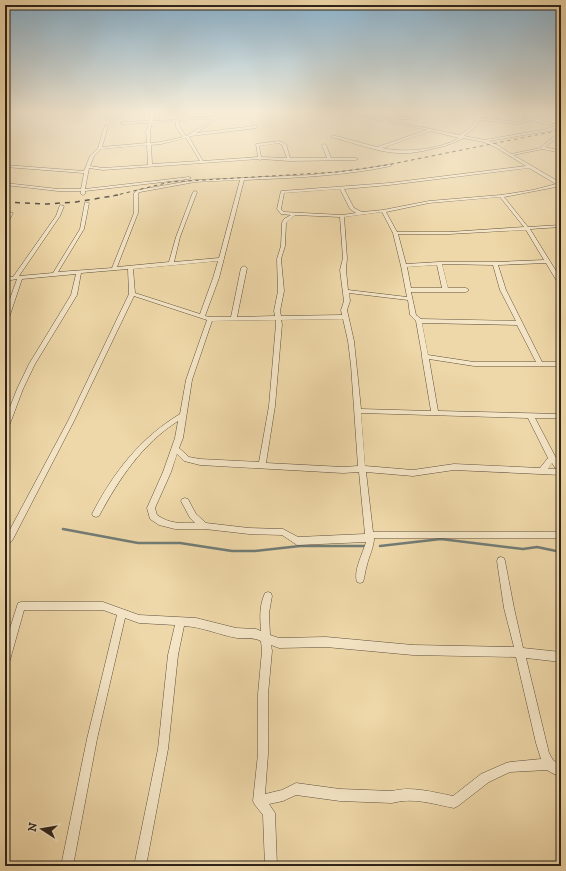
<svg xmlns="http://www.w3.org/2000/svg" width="566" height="871" viewBox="0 0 566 871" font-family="'IM FELL DW Pica',serif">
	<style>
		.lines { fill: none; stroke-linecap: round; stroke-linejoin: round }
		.stream { stroke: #717c76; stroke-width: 2.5 }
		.river { fill: #9eb7b3; fill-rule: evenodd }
		.minor-casing { stroke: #5e503e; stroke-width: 1 }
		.minor { fill: #f4e5c6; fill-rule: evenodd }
		.rail-far1 { stroke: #2e231b; stroke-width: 1; stroke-dasharray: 3.5 3.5; stroke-linecap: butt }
		.rail { stroke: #2e231b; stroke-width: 1.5; stroke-dasharray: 5 5; stroke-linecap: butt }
	</style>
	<rect width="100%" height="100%" fill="#eed7a8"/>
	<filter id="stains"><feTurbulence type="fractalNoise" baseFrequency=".005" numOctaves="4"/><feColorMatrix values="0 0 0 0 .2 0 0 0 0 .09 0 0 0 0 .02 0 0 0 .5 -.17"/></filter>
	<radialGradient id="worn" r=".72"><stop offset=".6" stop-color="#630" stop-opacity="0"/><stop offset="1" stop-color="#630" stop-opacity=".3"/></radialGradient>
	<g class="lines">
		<g class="stream">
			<polyline points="63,529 138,543 180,543 232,551 255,551 300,546 367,546"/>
			<polyline points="380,546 441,539 523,549 537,547 561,552"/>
		</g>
		<polygon class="river" points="557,111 561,111 561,114"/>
		<defs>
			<g id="minor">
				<path d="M152,111H155L153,121L176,120L182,118L178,111H181L186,118L215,117L221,111H224L218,117V119L196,133L254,126L242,111H245L257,128L191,136L189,137L203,161L258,157L256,144L279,141L286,144L290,158H327L322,145L324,144L326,145L331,158H356L358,159L356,160L289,161L262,159L260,160L258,159L103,170L89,168L85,189L189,177L191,178L189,179L85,191V194L83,195L81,194V191H58L5,185V183L58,189H81L84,173L5,167V165L84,171L90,156L98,148L105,125L108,126L102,147L147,143L146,131L149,123L122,124L120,123L122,122L149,121ZM212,119L208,123L186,136L180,127L179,121L182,120ZM176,122V127L183,137L161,142L150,143V131L152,123ZM186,138L200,161L152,164L151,145L161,144ZM279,143L282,145L287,158L261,157L259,146ZM147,145L148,165L103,168L90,166L94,156L101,149Z"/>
				<path d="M334,111H342L460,135C470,127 478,126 476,111H480V118L517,122L528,119L498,111H505L558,125L561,124L560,127L548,131L489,141L499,146L511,154L540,148L561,131V134L545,147L561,151V153L543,149L513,155L561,183V186L504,197L528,227L561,225V227L530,229L561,279V285L558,283L546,263L498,265L506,290L542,362H561V366H474L429,359L438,411L561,414V418H535L555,456L561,465V475L454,470L413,476L366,472L373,532H561V538H374C374,547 369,556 367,565C365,571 365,576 363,582L360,583L357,582C353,571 363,553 366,542L297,545L282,535L249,534L205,529H175L159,525L150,519L147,508L163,472L175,438L178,421C142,444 119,479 99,516L96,517L93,516L92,514C113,473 140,438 180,414L186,380L207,320L134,296L74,421L12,541L9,543L6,541L5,539L6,537L68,421L129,294L128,269L81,273L77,295L35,364L23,389L8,429L5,432V420L17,389L29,364L71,295L76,274L22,279L8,321L5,323V313L17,279L5,281V277H13L56,216L60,205L64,206L60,216L19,276L53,273L80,229L85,202L89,203L84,229L58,272L112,268L134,213V193L138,190L195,180L310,175L364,169L391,164V166C343,176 293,178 244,180L219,278L205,316L210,317H231L241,268L244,266L247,268L237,317L275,316L274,311L278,291L277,259L281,246L282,223L284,219L291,215L281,214L277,209L281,191L389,183L526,166L497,148L484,142L463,138C453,144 442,147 431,149C420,152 408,154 397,153C377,152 351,142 331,137L332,135L377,147L427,130ZM480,120L517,124L529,121V120L555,126L547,129L485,140L464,136L475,127ZM431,131L459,138C438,150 405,153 382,148ZM529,168L556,184L533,190L501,195L429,201L383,210L362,212L354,208L344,189L389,185ZM240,180L219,258L174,262L180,237L197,192L195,191L193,192L176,237L169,262L117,267L138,213V193L140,192L195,182ZM340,189L350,209L356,213L342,215L284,212L281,209L284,193ZM500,197L524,227L449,232H397L386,212L429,203ZM382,212L393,233L401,266L407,297L348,290L346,270L347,258L344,217ZM295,215L340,217L343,258L340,270L344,301L341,310L342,315L281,316L280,311L284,291L281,259L285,246L286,223ZM526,230L544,260L495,262H439L406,264L398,234H449ZM218,261L213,278L200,314L135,293L133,269ZM442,264L493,265L500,290L516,321L421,319L416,315L411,292H466L469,290L466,288H448ZM437,265L442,288H411L407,267ZM349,293L408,300L410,315L416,321L422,355L421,356L422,357L431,411L361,409L354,341L347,310L350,301ZM343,319L348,341L351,365L358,466L343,467L266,463L275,406L282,324L281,320ZM276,320V324L269,406L259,462L200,459L189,457L179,448L183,438L192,380L212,321ZM422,323L517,325L536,362H474L428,355ZM361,413L528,418L548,458L540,468L454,464L413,470L365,466ZM177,454L184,461L200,465L343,473L359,472L365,534L298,537L283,529L249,528L206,523L196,514L188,499L185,498L182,499L181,501L190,518L195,523C180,523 170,524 157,515L155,508L171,472ZM552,463L556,469H548Z"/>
				<polygon points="388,116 417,118 419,119 417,120 387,118"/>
				<polygon points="9,212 13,213 7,224 5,224 5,219"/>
				<path d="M501,557L504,558L505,561L514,608L523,648L561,652V662L526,658L549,753L553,760L561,766V777L552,773L547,770L510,772L489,782L458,806L454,808C433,804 413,797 392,803L340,801L296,795L283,801L269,804L275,813L277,866H265L263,815L255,805L253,801L258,754V694L262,651L261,641C253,637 245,639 237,638C219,635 203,627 184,626L178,655L168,749L146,866H134L158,749L168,655L175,625L139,623L125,618L97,739L73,866H61L87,739L117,615L103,610H24L10,660L8,663L5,665V644L18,603L21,602H103L139,615L196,618L236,628L256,629L261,631C260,618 259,606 265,593L268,592L271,593L272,596L269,613L270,635L279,638L326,637L413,645L514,647L504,608L497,561L498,558ZM271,645L279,648L326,647L413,655L516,657L536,743L541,759L510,762L506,763L481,774L453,796C432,792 412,786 392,791L340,789L296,783L282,790L265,794L268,754V694L272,651Z"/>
			</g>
		</defs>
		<use href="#minor" class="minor-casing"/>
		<use href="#minor" class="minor"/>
		<polyline class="rail-far1" points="113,196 170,182 338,172 387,165 561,130"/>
		<polyline class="rail" points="5,202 47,204 76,202 118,195"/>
	</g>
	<linearGradient id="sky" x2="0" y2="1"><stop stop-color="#8ab5d3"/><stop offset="0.48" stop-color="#f7edd8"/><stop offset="1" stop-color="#f7edd8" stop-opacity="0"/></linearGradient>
	<rect width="566" height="233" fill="url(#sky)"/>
	<rect width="566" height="871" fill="none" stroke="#eed7a8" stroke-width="20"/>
	<rect x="6" y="6" width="554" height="859" fill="none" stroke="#2e231b" stroke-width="2"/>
	<rect x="10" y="10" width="546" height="851" fill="none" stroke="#2e231b"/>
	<g transform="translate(42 829) rotate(282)" stroke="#f4e5c6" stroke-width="3" paint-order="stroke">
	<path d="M0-3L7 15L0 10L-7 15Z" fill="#2e231b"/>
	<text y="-6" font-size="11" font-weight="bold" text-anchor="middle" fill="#2e231b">N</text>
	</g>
	<rect width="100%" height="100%" filter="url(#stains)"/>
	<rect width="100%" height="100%" fill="url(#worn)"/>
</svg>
